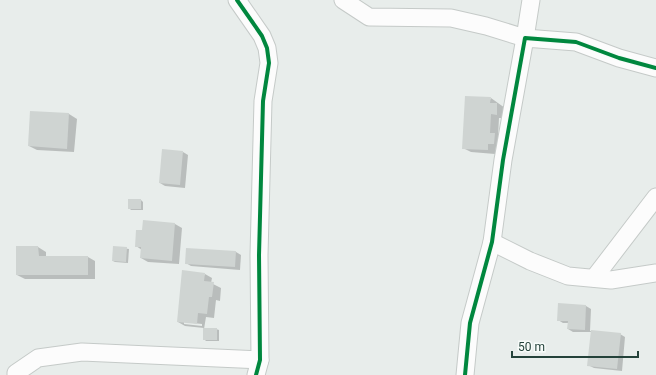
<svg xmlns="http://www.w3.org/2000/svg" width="656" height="375" viewBox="0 0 656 375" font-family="Roboto,sans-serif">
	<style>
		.shadow { fill: #0003; fill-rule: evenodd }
		.building { fill: #cfd4d2 }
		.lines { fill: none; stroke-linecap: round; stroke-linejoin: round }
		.street-casing { stroke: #c5cac8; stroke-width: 19 }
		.street { stroke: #fcfcfc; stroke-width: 17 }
		.cycleway-casing { stroke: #f7fbf9; stroke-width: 6 }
		.cycleway { stroke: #00873e; stroke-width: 4 }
	</style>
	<rect width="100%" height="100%" fill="#e8edeb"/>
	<g class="shadow">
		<polygon points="491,98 505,108 504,118 499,118 498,136 502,138 501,148 496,147 495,154 471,152 463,148"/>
		<polygon points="31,112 69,114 77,119 74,152 37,150 29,146"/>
		<polygon points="183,152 188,155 185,188 165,186 160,183"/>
		<polygon points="141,200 143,202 143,210 131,210 129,208"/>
		<polygon points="175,224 182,228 179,264 148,262 141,258 142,250 136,246 143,231"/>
		<polygon points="17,247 38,247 46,252 46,257 88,257 95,261 95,279 25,279 17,275"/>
		<polygon points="114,247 129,249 128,263 115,262 113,261"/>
		<polygon points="187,249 236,252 241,255 240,270 191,266 186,263"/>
		<path d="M205,274L212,278L211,283L221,288L220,301L216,300L214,318L206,317L204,329H216L219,330V341H206L204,339V328L185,326L178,322ZM184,322L202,324V326L184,324Z"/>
		<polygon points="586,306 591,309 590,331 620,334 625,337 622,371 594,368 588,365 592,332 573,332 568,329 569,323 563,323 558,320"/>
	</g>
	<g class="building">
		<polygon points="465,96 491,97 490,103 497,103 497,115 491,114 490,133 495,133 494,144 488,144 488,150 462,149"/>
		<polygon points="30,111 69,113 67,149 28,146"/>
		<polygon points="162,149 183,151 180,185 159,183"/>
		<rect x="128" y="199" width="13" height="10"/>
		<polygon points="143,220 175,223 172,261 140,258 141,247 135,247 136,230 142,230"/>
		<polygon points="16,246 38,246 39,256 88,256 88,275 16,275"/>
		<polygon points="113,246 127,247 126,262 112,261"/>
		<polygon points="186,248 236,251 235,267 185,264"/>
		<polygon points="182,270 205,273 204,281 214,282 212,297 209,297 207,314 198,313 197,324 177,322"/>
		<polygon points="558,303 586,305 585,330 567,329 568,321 557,321"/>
		<rect x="203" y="328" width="14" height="12"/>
		<polygon points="591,330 621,333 617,369 587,366"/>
	</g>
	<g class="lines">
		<defs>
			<g id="street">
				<polyline points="237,0 262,36 267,48 269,63 263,101 259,255 260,360 256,375"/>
				<polyline points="343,0 369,17 451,18 486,26 525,38 531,0"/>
				<polyline points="492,242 530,261 568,276 611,280 656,273"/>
				<polyline points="594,278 656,197"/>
				<polyline points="16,375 16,373 38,358 82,352 260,360"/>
				<polyline points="465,375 470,323 492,242 503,160 525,38 576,42 619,58 656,68"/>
			</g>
		</defs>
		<use href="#street" class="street-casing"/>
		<use href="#street" class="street"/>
		<defs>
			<g id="cycleway">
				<polyline points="237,0 262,36 267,48 269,63 263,101 259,255 260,360 256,375"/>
				<polyline points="465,375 470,323 492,242 503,160 525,38 576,42 619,58 656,68"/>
			</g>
		</defs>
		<use href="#cycleway" class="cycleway-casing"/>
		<use href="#cycleway" class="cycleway"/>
	</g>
	<path d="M512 351v6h126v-6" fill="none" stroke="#24423a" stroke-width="2"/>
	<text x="518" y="351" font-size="12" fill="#24423a" stroke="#f7fbf9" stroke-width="3" paint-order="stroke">50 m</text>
</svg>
